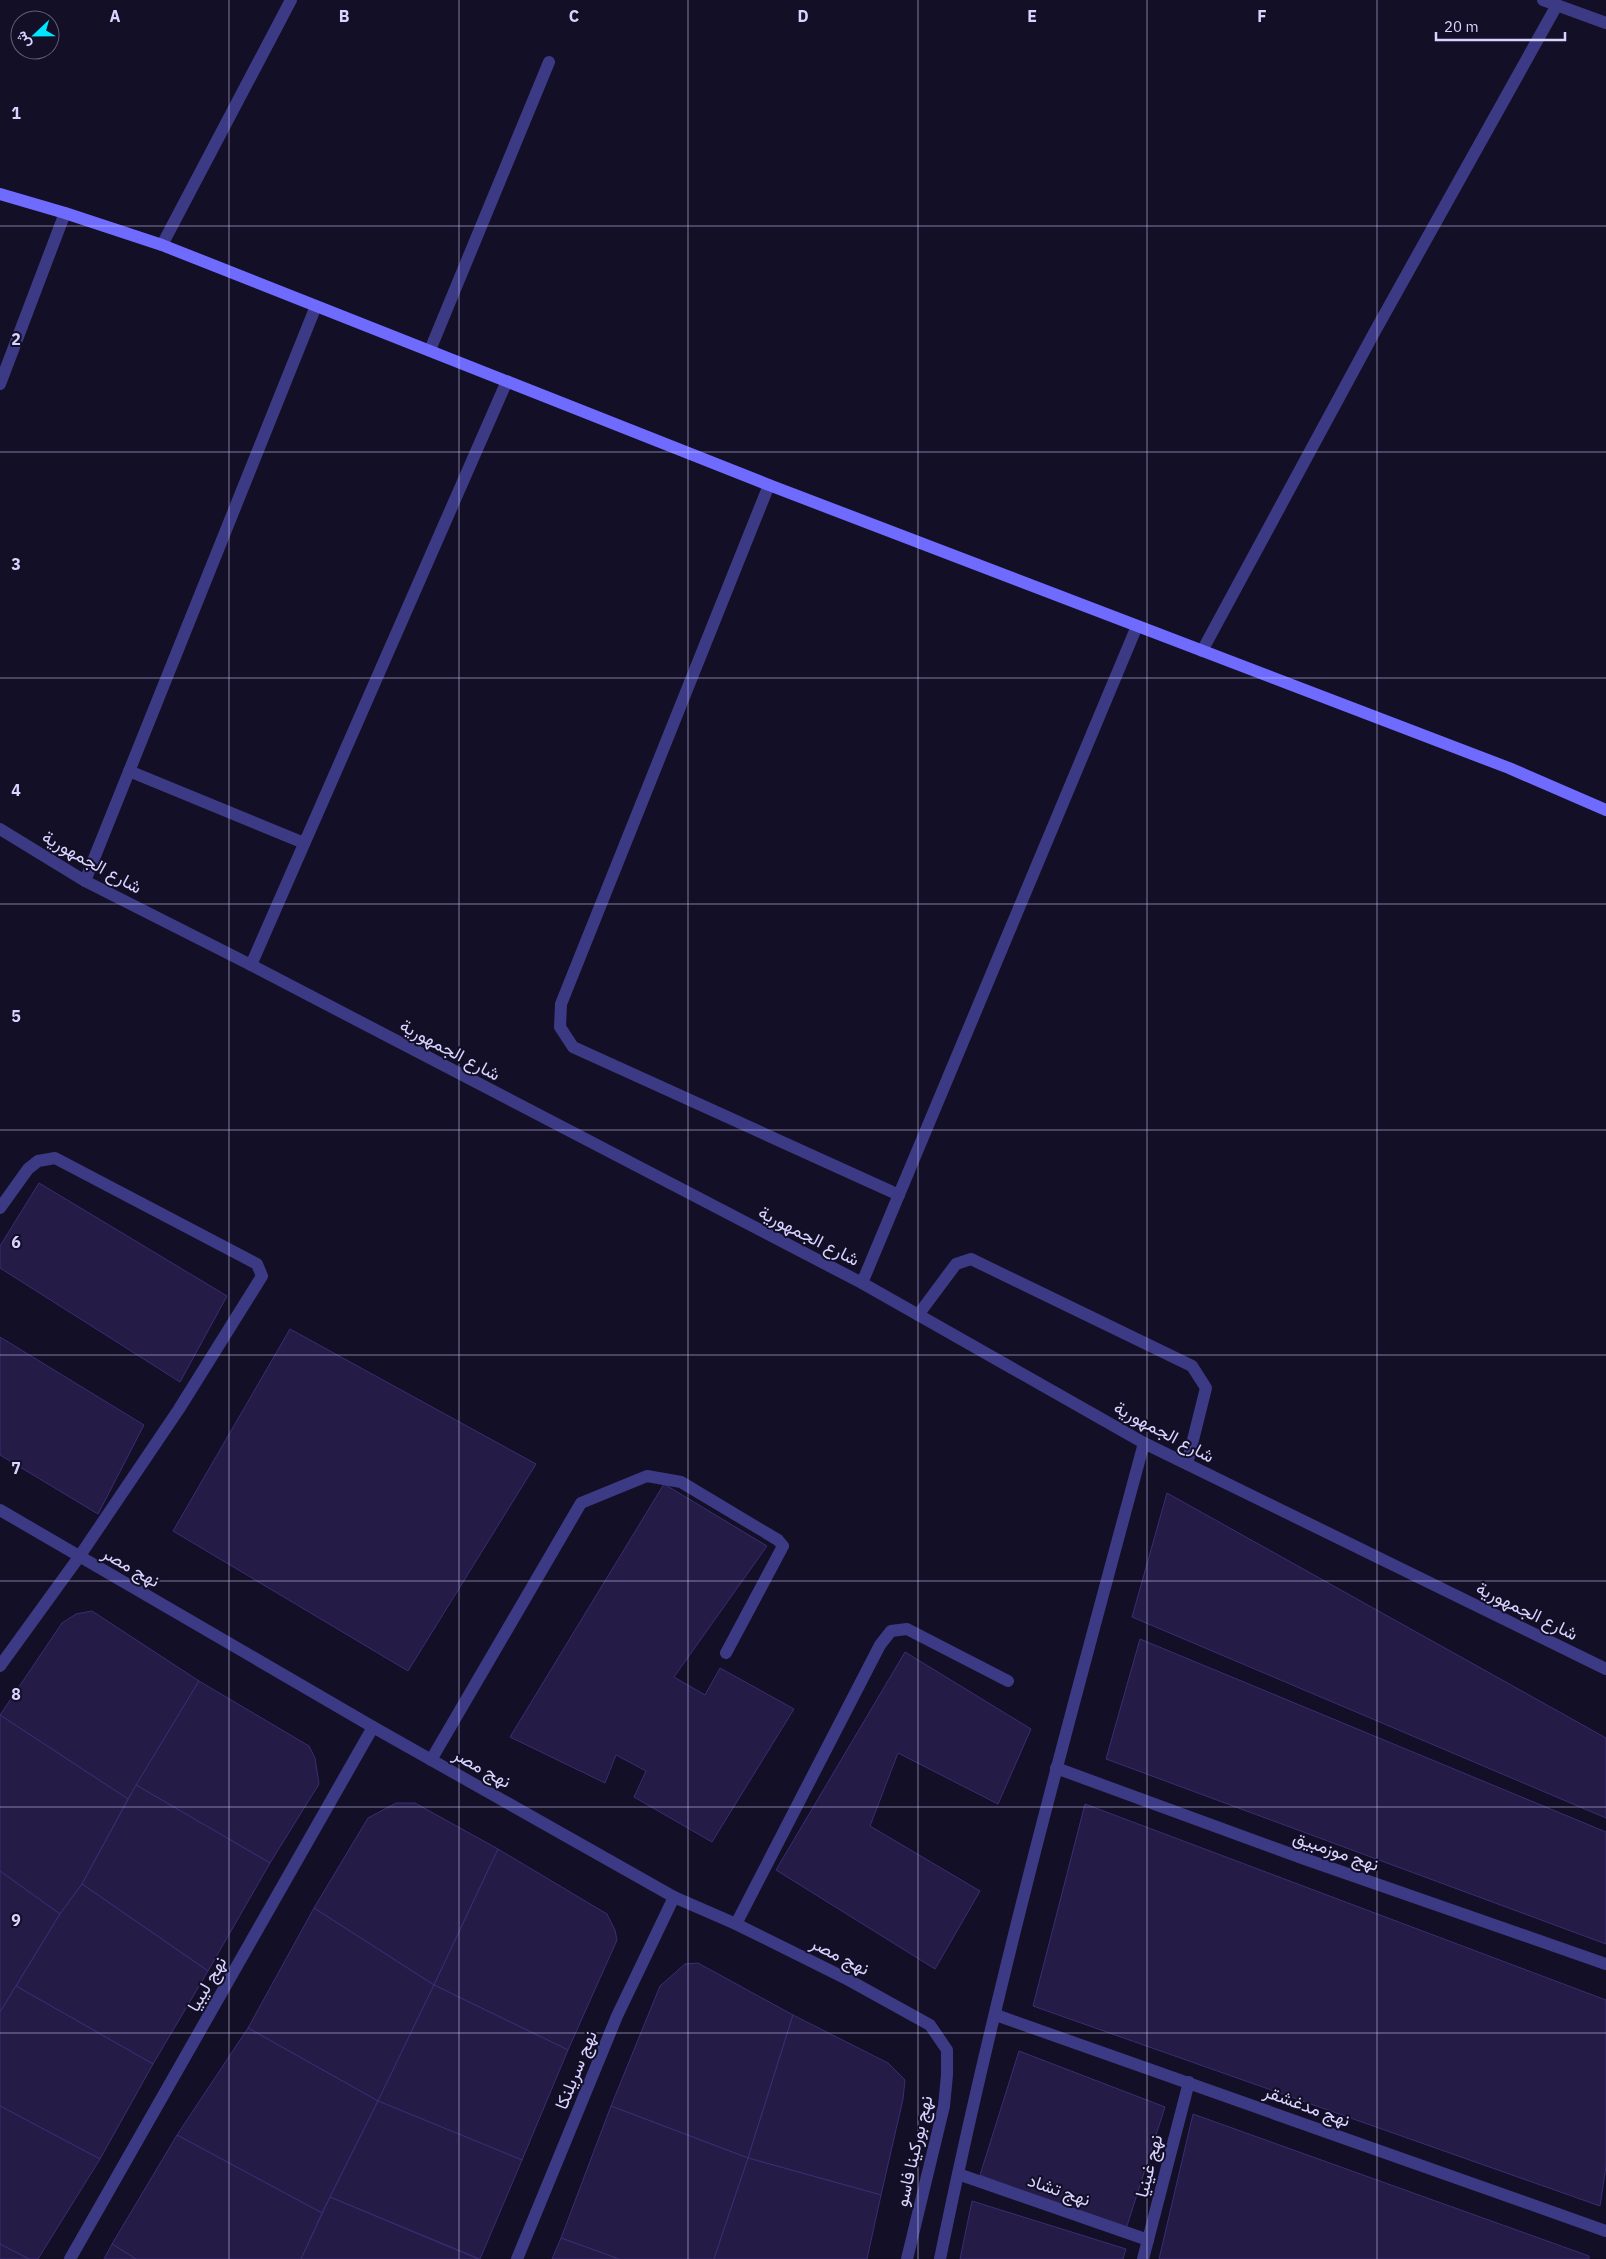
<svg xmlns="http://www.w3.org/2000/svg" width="1606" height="2259" viewBox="0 0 1606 2259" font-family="'IBM Plex Sans',Vazirmatn,sans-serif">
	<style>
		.building { fill: #241b47; stroke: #3b2d73 }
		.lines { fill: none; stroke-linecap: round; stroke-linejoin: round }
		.lane { stroke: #3d3a85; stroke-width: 12 }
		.street { stroke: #3d3a85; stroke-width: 12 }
		.secondary { stroke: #6f6bff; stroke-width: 12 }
		.grid { fill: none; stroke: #d9d4ff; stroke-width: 1; stroke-opacity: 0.55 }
		.labels { text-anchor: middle; stroke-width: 4; stroke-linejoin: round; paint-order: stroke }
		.street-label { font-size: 18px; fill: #d9d4ff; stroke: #130f26 }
		.grid-label { font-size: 16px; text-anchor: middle; font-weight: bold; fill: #d9d4ff; stroke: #130f26; stroke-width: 4; stroke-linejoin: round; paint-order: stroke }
	</style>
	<rect width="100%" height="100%" fill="#130f26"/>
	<g class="building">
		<polygon points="39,1183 227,1296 180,1382 0,1268 0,1246"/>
		<polygon points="290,1329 536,1464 408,1671 173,1531"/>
		<polygon points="0,1337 144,1425 98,1514 0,1455"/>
		<polygon points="664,1484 767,1546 674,1677 705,1695 720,1668 794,1709 712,1842 634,1797 646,1771 616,1755 605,1783 510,1737"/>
		<polygon points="1167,1493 1606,1738 1606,1818 1132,1617"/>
		<polygon points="92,1611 199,1681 128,1799 0,1715 62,1623 76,1614"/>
		<polygon points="1140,1639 1606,1832 1606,1944 1106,1759"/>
		<polygon points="905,1652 1031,1729 998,1804 898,1753 870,1826 980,1891 935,1969 776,1870"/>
		<polygon points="199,1681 309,1746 315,1758 319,1784 270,1863 136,1785"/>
		<polygon points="0,1715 128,1799 82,1884 60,1914 0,1871"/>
		<polygon points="136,1785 270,1863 208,1971 82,1884"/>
		<polygon points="396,1803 415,1803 498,1849 434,1985 314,1908 368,1818"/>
		<polygon points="1085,1804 1606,2000 1606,2166 1600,2206 1033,2006"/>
		<polygon points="498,1849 607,1914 615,1930 617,1940 568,2050 434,1985"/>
		<polygon points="0,1871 60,1914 0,2012"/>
		<polygon points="82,1884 208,1971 153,2064 16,1986 60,1914"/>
		<polygon points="314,1908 434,1985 378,2101 248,2028"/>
		<polygon points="698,1963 793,2015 748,2158 611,2106 660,1986 685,1964"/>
		<polygon points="434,1985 568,2050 522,2160 378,2101"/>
		<polygon points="16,1986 153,2064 100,2159 0,2106 0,2012"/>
		<polygon points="793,2015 888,2063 905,2080 903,2099 881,2195 748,2158"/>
		<polygon points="248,2028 378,2101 322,2213 177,2135"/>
		<polygon points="1019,2051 1165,2107 1126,2229 980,2175"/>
		<polygon points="378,2101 522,2160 480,2259 330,2197"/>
		<polygon points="0,2106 100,2159 38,2259 29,2259 0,2244"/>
		<polygon points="611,2106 748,2158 714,2259 619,2259 561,2238"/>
		<polygon points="1193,2114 1589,2256 1589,2259 1159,2259"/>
		<polygon points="177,2135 322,2213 301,2259 136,2259 112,2244"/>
		<polygon points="748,2158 881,2195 867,2259 714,2259"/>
		<polygon points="330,2197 478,2259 301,2259"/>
		<polygon points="972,2201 1126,2249 1123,2259 960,2259"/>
		<polygon points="561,2238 619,2259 552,2259"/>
		<polygon points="0,2244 29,2259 0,2259"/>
		<polygon points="112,2244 136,2259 104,2259"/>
	</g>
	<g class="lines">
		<g class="lane">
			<polyline points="430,350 549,62"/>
			<polyline points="0,1208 28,1169 38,1161 55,1158 257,1264 262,1276 179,1409 79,1557"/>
			<polyline points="918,1315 956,1264 971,1259 1192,1366 1206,1388 1187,1464"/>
			<polyline points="431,1760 581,1503 647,1476 681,1482 778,1540 783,1546 726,1653"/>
			<polyline points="736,1924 880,1645 891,1631 907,1629 1008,1681"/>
			<polyline points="958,2174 1148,2240"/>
		</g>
		<g class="street">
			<polyline points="1543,0 1606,23"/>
			<polyline points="162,245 291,0"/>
			<polyline points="0,384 65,213"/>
			<polyline points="769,485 561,1004 560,1027 573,1047 899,1195"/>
			<polyline points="1202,651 1374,333 1557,5"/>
			<polyline points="129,771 304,843"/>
			<polyline points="0,829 85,881 251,965 862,1283 1144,1443 1606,1669"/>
			<polyline points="85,881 316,306"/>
			<polyline points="251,965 507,381"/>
			<polyline points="862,1283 1137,626"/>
			<polyline points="0,1510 373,1727 674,1897 736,1924 845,1978 930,2025 947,2050 947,2075 944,2106 907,2259"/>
			<polyline points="0,1666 79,1557"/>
			<polyline points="1056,1768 1302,1858 1606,1964"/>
			<polyline points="996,2015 1606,2231"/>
			<polyline points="70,2259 373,1727"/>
			<polyline points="517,2259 617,2016 674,1897"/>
			<path d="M940,2259C996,1984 1071,1713 1144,1443"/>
			<polyline points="1143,2259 1189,2082"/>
		</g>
		<polyline class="secondary" points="0,194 65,213 162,245 769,485 1509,768 1606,810"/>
	</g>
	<path class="grid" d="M229,0V2259M459,0V2259M688,0V2259M918,0V2259M1147,0V2259M1377,0V2259M0,226H1606M0,452H1606M0,678H1606M0,904H1606M0,1130H1606M0,1355H1606M0,1581H1606M0,1807H1606M0,2033H1606"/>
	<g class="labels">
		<g class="street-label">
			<text transform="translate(92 862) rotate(29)" y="6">شارع الجمهورية</text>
			<text transform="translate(450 1050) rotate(28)" y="6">شارع الجمهورية</text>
			<text transform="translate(809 1236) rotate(27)" y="6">شارع الجمهورية</text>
			<text transform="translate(1164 1432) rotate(28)" y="6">شارع الجمهورية</text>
			<text transform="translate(131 1567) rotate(30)" y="6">نهج مصر</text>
			<text transform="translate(1527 1611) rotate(26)" y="6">شارع الجمهورية</text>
			<text transform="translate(482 1768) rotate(29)" y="6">نهج مصر</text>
			<text transform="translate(1336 1851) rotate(19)" y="6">نهج موزمبيق</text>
			<text transform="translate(840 1956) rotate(27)" y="6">نهج مصر</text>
			<text transform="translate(207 1984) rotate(-60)" y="6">نهج ليبيا</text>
			<text transform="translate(576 2070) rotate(-68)" y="6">نهج سريلنكا</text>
			<text transform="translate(1307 2106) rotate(20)" y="6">نهج مدغشقر</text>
			<text transform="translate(914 2151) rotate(-77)" y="6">نهج بوركينا فاسو</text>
			<text transform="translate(1149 2166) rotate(-76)" y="6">نهج غينيا</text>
			<text transform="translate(1059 2190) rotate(19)" y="6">نهج تشاد</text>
		</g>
	</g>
	<g class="grid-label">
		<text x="115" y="22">A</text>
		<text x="344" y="22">B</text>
		<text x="574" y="22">C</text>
		<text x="803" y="22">D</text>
		<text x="1032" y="22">E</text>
		<text x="1262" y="22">F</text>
		<text x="16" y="119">1</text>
		<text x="16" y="345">2</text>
		<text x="16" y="570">3</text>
		<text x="16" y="796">4</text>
		<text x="16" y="1022">5</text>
		<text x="16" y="1248">6</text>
		<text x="16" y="1474">7</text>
		<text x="16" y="1700">8</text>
		<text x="16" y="1926">9</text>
	</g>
	<g transform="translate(35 35) rotate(248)"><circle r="24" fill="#130f26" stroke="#625e7d"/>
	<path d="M0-4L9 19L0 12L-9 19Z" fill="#00e5ff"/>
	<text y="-8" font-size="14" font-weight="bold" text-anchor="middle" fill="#d9d4ff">ش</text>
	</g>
	<path d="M1436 32v8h129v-8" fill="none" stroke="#d9d4ff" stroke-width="2.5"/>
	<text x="1444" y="32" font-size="15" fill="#d9d4ff" stroke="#130f26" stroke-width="4" paint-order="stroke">20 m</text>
</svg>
